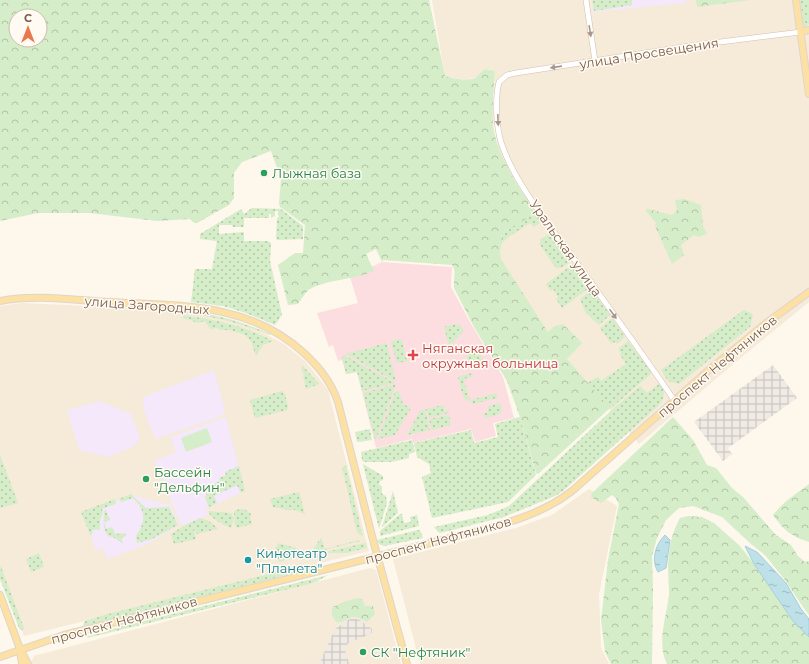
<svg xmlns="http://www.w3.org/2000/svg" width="809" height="664" viewBox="0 0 809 664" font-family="Montserrat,sans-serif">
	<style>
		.residential { fill: #f6ead9 }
		.industrial { fill: url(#industrial-grid) }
		.education { fill: #f4e8fa }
		.medical { fill: #fcdee0 }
		.grass { fill: url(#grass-dots) }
		.forest { fill: url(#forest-crowns); fill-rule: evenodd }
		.pitch { fill: #d5edc8 }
		.water { fill: url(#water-ripples); stroke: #a4d0db }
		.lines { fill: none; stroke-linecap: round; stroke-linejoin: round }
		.minor-casing { stroke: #d2c0af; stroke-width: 6 }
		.major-casing { stroke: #ddd5d0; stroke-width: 8 }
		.minor { stroke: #fff; stroke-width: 5 }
		.major { stroke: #fde0a3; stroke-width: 6 }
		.oneway { fill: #a9978b }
		.leisure-dot { fill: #2e9e5b; stroke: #fffbf3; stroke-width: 1.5 }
		.health-dot { fill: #e0444e; stroke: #fffbf3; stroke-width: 1.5 }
		.culture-dot { fill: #0f9aa8; stroke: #fffbf3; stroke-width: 1.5 }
		.labels { text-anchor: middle; stroke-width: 3; stroke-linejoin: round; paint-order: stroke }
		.street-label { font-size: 13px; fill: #7b5f4c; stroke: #fffbf3 }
		.leisure-label { font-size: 13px; fill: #27864d; stroke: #fffbf3; text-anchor: start }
		.health-label { font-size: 13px; fill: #be3a42; stroke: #fffbf3; text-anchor: start }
		.culture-label { font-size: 13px; fill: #0d838f; stroke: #fffbf3; text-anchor: start }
	</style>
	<defs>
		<pattern id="industrial-grid" width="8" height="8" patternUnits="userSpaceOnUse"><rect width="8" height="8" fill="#efeae4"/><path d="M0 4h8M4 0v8" fill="none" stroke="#c7c1bb"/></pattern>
		<pattern id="grass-dots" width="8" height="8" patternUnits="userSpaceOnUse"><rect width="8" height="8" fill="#d5edc8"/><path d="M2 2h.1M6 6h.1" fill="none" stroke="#b2c3a5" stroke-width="1.8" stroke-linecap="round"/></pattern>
		<pattern id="forest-crowns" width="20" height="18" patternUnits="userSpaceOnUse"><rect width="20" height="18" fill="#d5edc8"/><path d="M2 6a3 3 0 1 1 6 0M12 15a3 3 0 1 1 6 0" fill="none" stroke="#b2c3a5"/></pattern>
		<pattern id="water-ripples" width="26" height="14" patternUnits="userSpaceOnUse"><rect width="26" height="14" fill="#bee1e9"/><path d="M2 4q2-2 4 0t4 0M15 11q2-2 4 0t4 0" fill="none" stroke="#9fbabf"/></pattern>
	</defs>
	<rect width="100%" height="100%" fill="#fdf7ec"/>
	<g class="residential">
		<polygon points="432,0 809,0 809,302 744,355 639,444 568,360 548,332 501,259 500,251 505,231 534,213 535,211 508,169 499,149 493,120 495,72 491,69 484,69 476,77 466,80 445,76"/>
		<polygon points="22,303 175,310 236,321 254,328 284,344 306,362 328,390 369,551 24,636 0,570 0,306"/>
		<polygon points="589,489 617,506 599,594 601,648 609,664 420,664 393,559 516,528 552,515"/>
		<polygon points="370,568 376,570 401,664 32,664 31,662 34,656"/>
	</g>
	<g class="industrial">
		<polygon points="773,365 797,398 728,448 732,454 723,461 694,422"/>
		<polygon points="351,618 360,620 372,629 372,633 347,644 345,650 349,664 319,664 335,629"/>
	</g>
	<g class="education">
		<polygon points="592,0 686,0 687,3 593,12"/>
		<polygon points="214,370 225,410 222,416 155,439 144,411 143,397"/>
		<polygon points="100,401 131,414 140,438 135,446 108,457 79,450 67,410"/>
		<polygon points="226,417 245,491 206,509 208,515 184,525 181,524 154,461 176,452 170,437"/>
		<polygon points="131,495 170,505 179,525 148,544 107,559 103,548 96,551 82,513"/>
	</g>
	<polygon class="medical" points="382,262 452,267 451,287 470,322 503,377 514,418 493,423 496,436 475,442 471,429 413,443 412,439 376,448 357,372 346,374 342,360 338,361 333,345 329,347 317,313 358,303 350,277"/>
	<g class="grass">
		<polygon points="592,0 632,0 632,5 594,11"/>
		<polygon points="800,0 809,0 809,24 804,28"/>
		<polygon points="252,208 281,209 303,226 303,239 278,240 276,239 277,218 279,217 278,211 275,211 275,216 271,218 271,214 269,213 269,218 244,218 244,227 233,227 232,225 219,225 219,234 244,232 244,241 268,241 271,243 270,261 282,315 275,325 246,313 223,306 191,302 195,269 212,269 217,241 200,239 200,234 241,209 244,214"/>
		<polygon points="536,212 537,212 542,219 541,222 534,227 530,223 510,236 502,243 505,231"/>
		<polygon points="549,234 552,234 569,260 569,263 560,268 556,268 540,245 540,240"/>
		<polygon points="573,264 575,265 589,288 562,308 556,299 558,297 553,289 550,291 546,284"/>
		<polygon points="592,290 610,315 599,325 586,313 580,299 590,291"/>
		<path d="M180,310C212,313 241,321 270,334L269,335C239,322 212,316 180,313Z"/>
		<polygon points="744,310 753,314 750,327 679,384 668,381 661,370"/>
		<path d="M182,315C215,320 243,325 273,341L263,345L256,356L251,341L245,335L230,330H221L217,328L210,329L205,321L197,323L188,319H184Z"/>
		<polygon points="611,319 613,319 625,337 617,344 615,342 611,343 600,328"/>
		<polygon points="455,324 460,325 464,331 449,346 444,327"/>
		<polygon points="399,339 402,340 406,358 409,361 397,363 391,342 392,341"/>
		<polygon points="628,341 652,373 610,409 587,383 598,377 601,381 626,364 620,355 621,353 619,351 619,348"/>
		<polygon points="386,343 387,344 396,382 346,354"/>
		<polygon points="477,348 486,364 484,366 471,369 466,351"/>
		<polygon points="344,355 395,383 362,391 357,372 346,374 342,356"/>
		<polygon points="303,366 319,384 306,389 303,375 304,374 301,369"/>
		<polygon points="472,373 473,377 466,378 464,381 469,398 471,400 497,393 497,398 472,404 471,400 467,401 463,396 458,378 460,376"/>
		<path d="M660,383C665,390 665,397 660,404L563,491L555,496L504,517L440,533L438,532L434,527L488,515L509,506L615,407L640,386L647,393Z"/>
		<polygon points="396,384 376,440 375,440 363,393"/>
		<polygon points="282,391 285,394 288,407 287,410 255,418 250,400"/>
		<polygon points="399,391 403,404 411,408 395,435 378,439 395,392"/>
		<polygon points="500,403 502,410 500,414 485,418 483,414 488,412 488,406"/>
		<polygon points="443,405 445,411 448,410 449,413 429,418 426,409"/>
		<polygon points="425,409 430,430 407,435 420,411"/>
		<polygon points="449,415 451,425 432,430 429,419"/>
		<polygon points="520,417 536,475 508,502 432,518 422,477 431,473 429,464 417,457 414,443 471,430 474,443 498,437 495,424"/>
		<polygon points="370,429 372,440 357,442 355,432"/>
		<polygon points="412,440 415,452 409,454 409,458 391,462 364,462 362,460 361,452"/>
		<polygon points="0,455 18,503 0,508"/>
		<polygon points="363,464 383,476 383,480 380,481 379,484 382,487 382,494 386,496 387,503 379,529"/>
		<polygon points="239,466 245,491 241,493 237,485 214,496 217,503 209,507 205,497 211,485 220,481 219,478 226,475 225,472"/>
		<polygon points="346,466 363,537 357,532 342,467"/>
		<polygon points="393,491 398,513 382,527"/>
		<path d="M299,492L305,514L292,509L291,511C285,508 279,509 273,507L270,499Z"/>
		<path d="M131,494L146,508L169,507L178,525L152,539L137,543L136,536C146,522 146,510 133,498L121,502L119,499Z"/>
		<polygon points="115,499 116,503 115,504 102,509 103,513 100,520 100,529 93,530 91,537 81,512"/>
		<polygon points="240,509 246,510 251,514 250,518 252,524 237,528 235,524 234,512 236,510"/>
		<path d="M106,510L110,520L104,522L106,529L112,527L115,534L125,533L126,536L121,538L123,544L113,537L108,536C102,527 104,522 104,511Z"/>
		<path d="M208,511L231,513L234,518L231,528C223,524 212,520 208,511Z"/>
		<polygon points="400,514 402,514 404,523 411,522 410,517 417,515 419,526 380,536 380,531"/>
		<path d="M200,518C206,519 214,524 218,529L196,534L192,522Z"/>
		<path d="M192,522L196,539L174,544L171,534C178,530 184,525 192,522Z"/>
		<polygon points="418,530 420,530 423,538 384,546 379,544 377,540"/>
		<polygon points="321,538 325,549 359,540 360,541 312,553 312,551"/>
		<polygon points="279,543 296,548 301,556 279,562 275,549"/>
		<polygon points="365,543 367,548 346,553 321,553"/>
		<polygon points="39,553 44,567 31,572 26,559"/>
		<polygon points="320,564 323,566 84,626 83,624 85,621 108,614 301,566"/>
		<polygon points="0,567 1,567 24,628 24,629 21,630 19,628 0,579"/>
		<polygon points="328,575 316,582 306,585 87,638 88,636 106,632 112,629"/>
	</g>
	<g class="forest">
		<path d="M0,0H429L445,76C454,78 465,82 475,78C478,76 481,71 485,69L492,70L495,72C494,89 491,116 494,131C500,160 517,184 533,209L534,214L505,231L500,251L501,259L548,332L555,326L563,324L582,343L567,359L610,408L538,474L536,473L520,417L507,381L474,327L454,288C453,280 457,271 452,265L383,260L382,262L376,249L366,254L374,271C354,280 328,279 310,289C305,292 301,300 298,304L288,305L278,265L295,253H303L305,225L280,207L279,203L281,179L271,151L242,162L234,173V198L229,205L197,223H194L190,219L157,221L90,213H38L0,221ZM16,16H40V40H16Z"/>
		<polygon points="696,0 750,0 697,7"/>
		<polygon points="684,199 701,205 703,226 707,234 698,237 694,235 681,245 684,255 672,264 655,226 656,223 645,210 648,209 672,215 677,210 675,200"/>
		<polygon points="673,417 693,440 707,465 716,468 732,488 743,497 776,535 791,545 798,556 805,562 809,561 809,615 801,604 785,580 765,555 751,544 722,517 693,506 679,508 666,520 657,538 652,556 653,590 652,664 611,664 605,652 601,620 608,560 619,504 616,498 612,495 601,503 591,497 592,493"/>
		<path d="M809,484V542C790,536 784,530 773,515C783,502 796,494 809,484Z"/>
		<path d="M688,516L702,517L714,523L739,545L754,564L793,621L809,637V664H667C656,643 667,616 669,594C669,580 667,567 669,553C670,541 674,529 680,518Z"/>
		<path d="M358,598L362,599L365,606H373L375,614L367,622C346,610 350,624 336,622C332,617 331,613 333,607L343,602Z"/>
	</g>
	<polygon class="pitch" points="207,428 212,442 186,452 181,438"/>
	<g class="water">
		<path d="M665,535L670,540L666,568L658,572C651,560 655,545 665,535Z"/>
		<polygon points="745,546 757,552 786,583 801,609 809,619 809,637 793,621 754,564"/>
	</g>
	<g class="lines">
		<defs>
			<g id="minor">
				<polyline points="586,0 595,61"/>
				<path d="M674,400C640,350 604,301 569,252C546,221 512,178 501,142C496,126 495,98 499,82L507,75L516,73L696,45L801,32"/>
			</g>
			<g id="major">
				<polyline points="796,0 809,94"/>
				<polyline points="801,32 809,30"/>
				<path d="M0,301C35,294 73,300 109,302C180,306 248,302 304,353C320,368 331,382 338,402L373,540L407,664"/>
				<polyline points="0,595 20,649 28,664"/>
				<polyline points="20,651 22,664"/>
				<path d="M0,657L64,635L482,530C514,521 545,512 572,491L710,369L765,324L809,292"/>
			</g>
		</defs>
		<use href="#minor" class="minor-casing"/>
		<use href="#major" class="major-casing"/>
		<use href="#minor" class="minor"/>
		<use href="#major" class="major"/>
	</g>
	<defs><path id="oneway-solid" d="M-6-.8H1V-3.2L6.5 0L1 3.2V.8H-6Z"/></defs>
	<g class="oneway">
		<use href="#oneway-solid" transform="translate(590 31) rotate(81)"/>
		<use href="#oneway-solid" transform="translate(556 67) rotate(172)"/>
		<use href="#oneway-solid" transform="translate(498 120) rotate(88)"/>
		<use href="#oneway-solid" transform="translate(613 314) rotate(55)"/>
	</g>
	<g class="leisure-dot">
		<circle cx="264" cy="173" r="4"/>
		<circle cx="146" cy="479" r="4"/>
		<circle cx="363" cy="652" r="4"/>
	</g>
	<path class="health-dot" d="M411 349h4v4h4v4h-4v4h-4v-4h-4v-4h4z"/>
	<circle class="culture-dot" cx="248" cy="560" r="4"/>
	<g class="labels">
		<g class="street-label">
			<text transform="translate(649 53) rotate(-9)" y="5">улица Просвещения</text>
			<text transform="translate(566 248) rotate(55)" y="5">Уральская улица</text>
			<text transform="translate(147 305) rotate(4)" y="5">улица Загородных</text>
			<text transform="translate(717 366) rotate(-40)" y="5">проспект Нефтяников</text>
			<text transform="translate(438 540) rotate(-15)" y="5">проспект Нефтяников</text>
			<text transform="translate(124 620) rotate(-15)" y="5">проспект Нефтяников</text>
		</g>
		<g class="leisure-label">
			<text x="272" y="178">Лыжная база</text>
			<text x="154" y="477">Бассейн<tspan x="154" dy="15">"Дельфин"</tspan></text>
			<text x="371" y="657">СК "Нефтяник"</text>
		</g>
		<g class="health-label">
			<text x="422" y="353">Няганская<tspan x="422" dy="15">окружная больница</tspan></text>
		</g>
		<g class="culture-label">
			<text x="256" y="558">Кинотеатр<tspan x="256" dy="15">"Планета"</tspan></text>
		</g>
	</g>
	<g transform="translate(28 28)"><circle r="19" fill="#fffbf3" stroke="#cabdb0"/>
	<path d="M0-3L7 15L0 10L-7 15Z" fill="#ea784e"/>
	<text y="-6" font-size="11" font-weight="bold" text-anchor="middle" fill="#7b5f4c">С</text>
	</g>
</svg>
